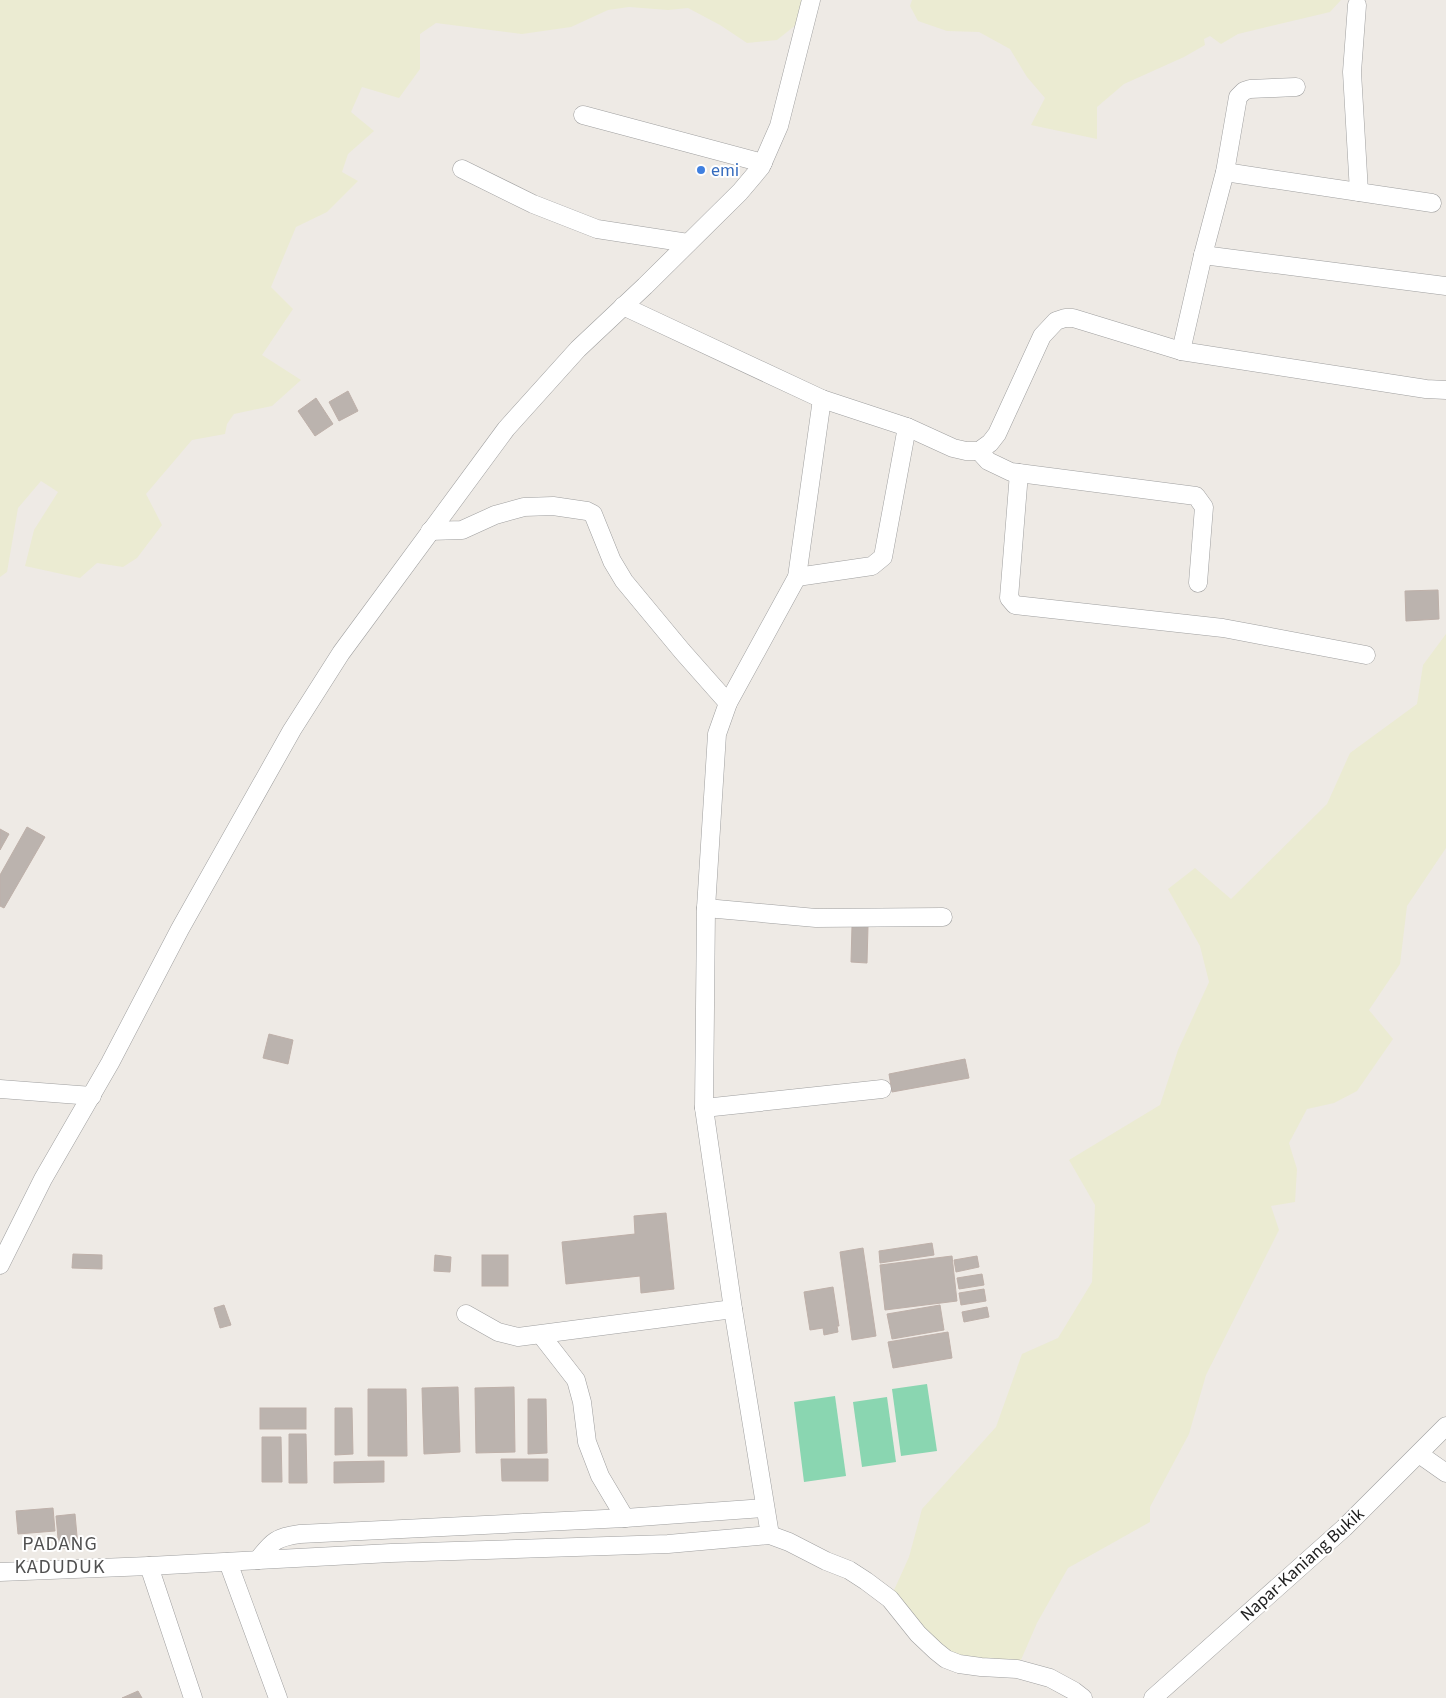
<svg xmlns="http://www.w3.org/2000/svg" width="1446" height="1698" viewBox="0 0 1446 1698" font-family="'Source Sans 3',sans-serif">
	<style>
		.farmland { fill: #ebebd2 }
		.pitch { fill: #8ad6b1 }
		.building { fill: #bbb3ae; stroke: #beb0a9 }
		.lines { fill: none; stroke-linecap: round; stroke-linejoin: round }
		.minor-casing { stroke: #9f9f9f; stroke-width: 19 }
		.minor { stroke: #fff; stroke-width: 18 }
		.shop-dot { fill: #3f7fe0; stroke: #fff; stroke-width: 2 }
		.labels { text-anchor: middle; stroke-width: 4; stroke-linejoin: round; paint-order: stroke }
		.shop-label { font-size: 18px; fill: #366cbe; stroke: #fff; text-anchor: start }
		.street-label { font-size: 18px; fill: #1e1e1e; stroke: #fff }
		.quarter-label { font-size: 20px; letter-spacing: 1px; fill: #515151; stroke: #fff }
	</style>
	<rect width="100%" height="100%" fill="#eeeae5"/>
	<g class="farmland">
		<polygon points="0,0 811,0 807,16 777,40 747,43 720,25 688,8 668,10 629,7 608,10 571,27 522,34 436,23 420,34 420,69 399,98 362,87 351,112 374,131 348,154 342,172 358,181 327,212 296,227 271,287 293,309 262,355 301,380 272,406 234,414 227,424 225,434 192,440 146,494 162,525 137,558 123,567 97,563 80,578 25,566 34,530 58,492 41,481 18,508 7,572 0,577"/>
		<polygon points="912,0 1341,0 1330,12 1238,34 1221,44 1210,36 1204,39 1205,45 1184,57 1124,84 1097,107 1097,139 1031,125 1045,98 1027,77 1010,49 979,32 947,31 918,21 910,6"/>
		<polygon points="1446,634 1446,848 1407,906 1400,964 1369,1010 1393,1039 1357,1091 1334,1103 1307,1109 1289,1143 1297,1169 1295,1202 1271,1206 1279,1230 1206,1375 1189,1434 1150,1507 1150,1522 1068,1568 1037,1623 1017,1669 959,1664 890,1599 909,1557 922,1509 996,1427 1022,1354 1058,1338 1092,1282 1095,1205 1069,1160 1160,1105 1178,1050 1209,982 1200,946 1168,889 1195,868 1231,899 1327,804 1350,753 1417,704 1423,665"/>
	</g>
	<g class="pitch">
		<polygon points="927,1384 937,1451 901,1456 892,1389"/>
		<polygon points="835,1396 846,1476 804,1482 794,1402"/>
		<polygon points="887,1397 896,1462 862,1467 853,1402"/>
	</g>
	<g class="building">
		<polygon points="348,391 358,411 339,421 329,402"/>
		<polygon points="316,398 333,424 315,436 298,411"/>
		<polygon points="1438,590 1439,619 1406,621 1405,591"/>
		<polygon points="27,827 45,837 4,908 0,906 0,875"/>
		<polygon points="0,829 9,834 0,850"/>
		<polygon points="852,926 868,926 867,963 851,962"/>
		<polygon points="269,1034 293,1040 288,1064 263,1058"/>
		<polygon points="965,1059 969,1078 892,1092 889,1074"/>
		<polygon points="666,1213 674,1289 641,1293 640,1276 566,1284 562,1242 635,1234 634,1216"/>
		<polygon points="932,1243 934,1255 880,1263 879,1251"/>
		<polygon points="863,1248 876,1336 852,1340 840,1252"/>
		<polygon points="73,1254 102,1255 102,1269 72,1268"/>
		<polygon points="435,1255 451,1257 450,1272 434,1271"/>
		<rect x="482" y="1255" width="26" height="31"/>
		<polygon points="952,1256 957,1301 885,1310 880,1265"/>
		<polygon points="977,1256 979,1267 956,1272 954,1260"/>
		<polygon points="982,1274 984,1285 959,1289 957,1278"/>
		<polygon points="833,1287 839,1326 837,1326 838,1332 824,1335 823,1328 810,1330 804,1292"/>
		<polygon points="984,1289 986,1301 961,1305 959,1293"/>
		<polygon points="224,1305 231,1325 220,1328 214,1308"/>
		<polygon points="940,1305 944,1330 892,1339 887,1314"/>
		<polygon points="987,1307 989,1317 964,1322 962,1312"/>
		<polygon points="948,1332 952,1358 893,1368 888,1342"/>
		<polygon points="458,1387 460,1452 424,1454 422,1388"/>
		<polygon points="514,1387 515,1452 476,1453 475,1388"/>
		<polygon points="368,1389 406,1389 407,1456 368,1456"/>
		<polygon points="528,1399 546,1399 547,1453 528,1454"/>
		<rect x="260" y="1408" width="46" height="21"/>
		<polygon points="335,1408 352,1408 353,1454 335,1455"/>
		<polygon points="289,1434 306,1434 307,1483 289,1483"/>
		<polygon points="262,1437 281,1437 282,1482 262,1482"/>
		<polygon points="501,1459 548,1459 548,1481 502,1481"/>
		<polygon points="384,1461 384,1482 334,1483 334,1462"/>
		<polygon points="53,1508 55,1531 18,1534 16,1511"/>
		<polygon points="75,1514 78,1547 59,1549 56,1516"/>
		<polygon points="138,1691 142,1698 122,1698"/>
	</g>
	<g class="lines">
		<defs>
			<g id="minor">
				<polyline points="1357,5 1352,72 1359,192"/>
				<polyline points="583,115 763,163"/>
				<polyline points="462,169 533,204 597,229 688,243"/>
				<polyline points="1225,172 1432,203"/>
				<polyline points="1203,255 1446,286"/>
				<polyline points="623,306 822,399 907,427 953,448 966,451 979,451 990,443 997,434 1042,336 1056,321 1065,318 1073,318 1181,351 1426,389 1446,390"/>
				<polyline points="1181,351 1203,255 1225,172 1238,97 1244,91 1250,89 1296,87"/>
				<polyline points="979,451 988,461 1011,472 1196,496 1204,507 1198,583"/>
				<polyline points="1019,473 1009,598 1015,605 1223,628 1366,655"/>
				<polyline points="430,531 462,530 495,515 524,507 553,506 587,511 593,514 612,561 624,581 682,651 728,703"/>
				<polyline points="797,577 872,566 883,557 907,427"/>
				<polyline points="706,908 816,918 943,917"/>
				<polyline points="0,1089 92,1096"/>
				<polyline points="704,1108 882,1089"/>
				<polyline points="0,1265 43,1179 110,1063 180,929 292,730 341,653 506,429 578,349 645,286 740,192 761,167 779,126 811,0"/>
				<polyline points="466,1314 498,1332 518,1337 733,1309"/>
				<polyline points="541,1335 576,1380 582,1402 587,1442 600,1476 625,1518"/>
				<polyline points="1419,1454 1446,1473"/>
				<polyline points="770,1535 733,1309 704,1108 706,908 717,734 728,703 797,577 822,399"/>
				<path d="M258,1560C272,1541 277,1537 300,1534L625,1518L765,1508"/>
				<polyline points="228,1562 278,1698"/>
				<polyline points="149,1566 193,1698"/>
				<polyline points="0,1572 149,1566 391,1553 668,1544 770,1535 789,1542 826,1561 849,1570 866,1581 890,1599 918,1634 936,1651 946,1659 959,1664 981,1667 1017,1669 1050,1678 1074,1691 1083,1698"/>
				<polyline points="1153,1698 1344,1528 1446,1426"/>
			</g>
		</defs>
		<use href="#minor" class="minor-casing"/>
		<use href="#minor" class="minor"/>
	</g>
	<circle class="shop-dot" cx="701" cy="170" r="5"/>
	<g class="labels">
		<g class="shop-label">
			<text x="711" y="176">emi</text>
		</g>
		<g class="street-label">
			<text transform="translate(1302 1564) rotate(-42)" y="6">Napar-Kaniang Bukik</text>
		</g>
		<g class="quarter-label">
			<text x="60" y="1550">PADANG<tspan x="60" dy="23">KADUDUK</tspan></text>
		</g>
	</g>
</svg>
